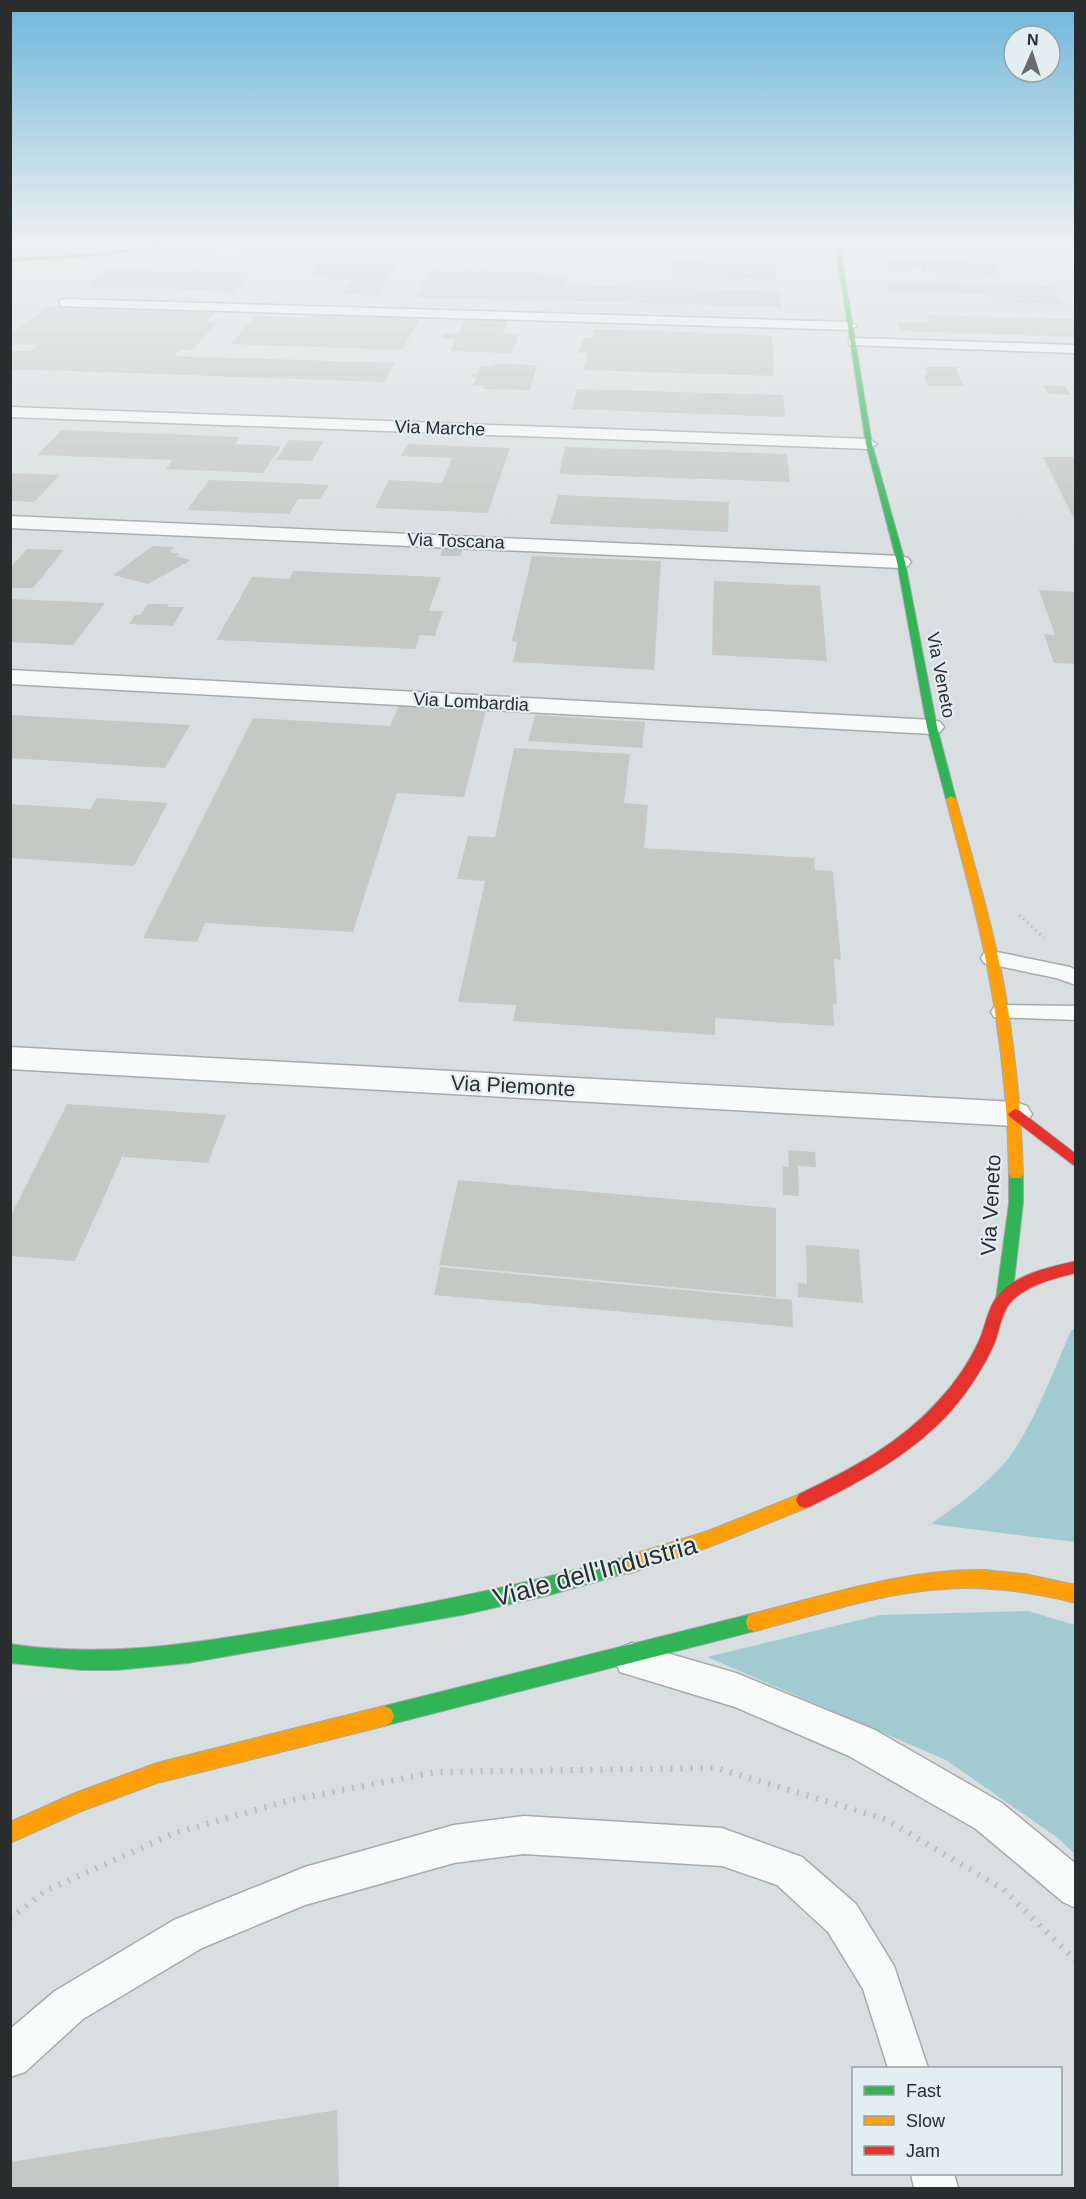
<svg xmlns="http://www.w3.org/2000/svg" width="1086" height="2199" viewBox="0 0 1086 2199" font-family="Helvetica,sans-serif">
	<style>
		.green { fill: #a1cad1 }
		.building { fill: #c6c8c6 }
		.lines { fill: none; stroke-linecap: round; stroke-linejoin: round }
		.lane-casing { stroke: #a6abac; stroke-width: 3 }
		.street-casing { stroke: #a6abac; stroke-width: 3 }
		.fast-casing { stroke: #a6abac; stroke-width: 2 }
		.slow-casing { stroke: #a6abac; stroke-width: 2 }
		.jam-casing { stroke: #a6abac; stroke-width: 2 }
		.path-far1 { stroke: #b9bdbe; stroke-width: 3; stroke-dasharray: 1.5 4; stroke-linecap: butt }
		.path { stroke: #b9bdbe; stroke-width: 6; stroke-dasharray: 2 8; stroke-linecap: butt }
		.lane { fill: #f9fafa; fill-rule: evenodd }
		.street { fill: #f9fafa; fill-rule: evenodd }
		.fast { fill: #30b455; fill-rule: evenodd }
		.slow { fill: #ff9f0a; fill-rule: evenodd }
		.jam { fill: #e5322d; fill-rule: evenodd }
		.labels { text-anchor: middle; stroke-width: 4.5; stroke-linejoin: round; paint-order: stroke }
		.far-street-label { font-size: 18px; fill: #292d2e; stroke: #e3eef0 }
		.street-label { font-size: 21px; fill: #292d2e; stroke: #e3eef0 }
		.near-street-label { font-size: 26px; fill: #292d2e; stroke: #e3eef0 }
	</style>
	<rect width="100%" height="100%" fill="#d9dfe0"/>
	<g class="green">
		<path d="M1075,1328V1542L931,1524C955,1507 979,1490 999,1469C1029,1439 1053,1371 1071,1331Z"/>
		<polygon points="1028,1611 1075,1625 1075,1854 1058,1838 946,1760 707,1657 880,1615"/>
	</g>
	<g class="building">
		<polygon points="35,242 52,242 72,243 53,255 20,254"/>
		<polygon points="593,242 760,242 760,245 768,246 770,251 591,246"/>
		<polygon points="885,242 949,242 951,247 886,246"/>
		<polygon points="981,242 1014,242 1018,249 984,248"/>
		<polygon points="216,243 284,243 281,247 258,247 255,252 245,256 231,255 227,258 215,257 224,252 237,253 242,247 217,246 214,250 196,250 201,244"/>
		<polygon points="885,260 993,262 1000,275 922,273 920,267 912,267 913,270 888,269"/>
		<polygon points="673,261 774,263 776,280 671,278"/>
		<polygon points="357,263 397,265 377,295 342,294 354,278 309,277 318,265 355,266"/>
		<polygon points="108,269 252,273 235,291 86,287"/>
		<polygon points="431,270 569,274 565,285 780,291 781,307 414,297"/>
		<polygon points="886,282 1052,286 1063,304 993,303 989,294 889,292"/>
		<polygon points="48,306 217,311 207,321 218,322 192,350 180,350 174,356 395,363 384,382 10,369 10,351 31,351 38,345 10,344 10,335"/>
		<polygon points="313,313 421,317 402,350 231,344 255,316 310,318"/>
		<polygon points="928,315 1076,319 1076,337 901,331 897,322 928,323"/>
		<polygon points="465,320 508,321 503,333 519,334 512,353 451,351 456,339 441,339 444,333 459,334"/>
		<polygon points="594,329 772,335 774,376 583,370 588,353 579,353 583,338 592,338"/>
		<polygon points="495,364 537,365 530,390 483,389 485,386 473,385 476,377 470,377 472,373 478,373 481,366 494,366"/>
		<polygon points="925,367 956,367 963,386 928,386 924,375 928,375"/>
		<polygon points="1043,385 1065,386 1071,395 1048,394"/>
		<polygon points="577,389 783,395 785,417 572,409"/>
		<polygon points="62,430 240,437 235,444 281,446 263,473 166,469 173,460 37,455"/>
		<polygon points="289,440 323,441 312,461 276,460"/>
		<polygon points="408,444 510,448 488,513 375,508 389,480 442,483 452,458 401,456"/>
		<polygon points="565,447 787,454 790,482 559,474"/>
		<polygon points="1043,457 1076,457 1076,523"/>
		<polygon points="10,473 60,475 34,502 10,501"/>
		<polygon points="209,480 268,482 329,485 320,499 298,499 289,514 187,510"/>
		<polygon points="558,495 729,502 728,532 550,524"/>
		<polygon points="444,545 464,546 460,556 440,556"/>
		<polygon points="153,546 174,547 170,552 180,554 176,556 191,560 148,584 113,575"/>
		<polygon points="27,549 64,550 33,588 10,588 10,568"/>
		<polygon points="532,556 661,561 654,670 513,662 517,642 512,641"/>
		<polygon points="293,571 441,577 429,611 443,611 435,636 420,635 415,649 216,640 252,577 289,579"/>
		<polygon points="714,581 820,586 827,661 712,655"/>
		<polygon points="1039,590 1076,592 1076,664 1054,663 1044,634 1055,635"/>
		<polygon points="10,599 105,603 73,645 10,642"/>
		<polygon points="148,604 169,604 167,607 184,607 173,626 129,624 135,615 140,615"/>
		<polygon points="399,705 486,710 464,797 397,793 353,932 205,923 197,942 143,938 253,718 390,726"/>
		<polygon points="10,715 190,725 165,768 10,758"/>
		<polygon points="535,715 645,722 642,748 528,741"/>
		<polygon points="514,748 630,754 624,803 648,805 644,848 814,858 815,870 833,871 841,960 834,959 837,1004 833,1004 834,1026 715,1018 715,1035 513,1021 516,1005 458,1002 485,881 457,879 468,836 495,837"/>
		<polygon points="97,798 168,803 134,866 10,858 10,804 90,809"/>
		<polygon points="67,1104 226,1115 208,1163 123,1157 126,1148 75,1261 10,1256 10,1217"/>
		<polygon points="788,1150 815,1152 816,1167 798,1166 799,1196 783,1195 783,1166 789,1167"/>
		<polygon points="458,1180 776,1208 776,1297 439,1265"/>
		<polygon points="806,1245 859,1249 863,1303 798,1297 798,1283 807,1284"/>
		<polygon points="440,1267 792,1300 793,1327 434,1295"/>
		<polygon points="337,2110 339,2188 10,2188 10,2162"/>
	</g>
	<g class="lines">
		<defs>
			<g id="lane">
				<polygon points="992,951 1070,967 1076,970 1076,985 1056,978 984,963 981,958 984,953"/>
				<polygon points="1002,1005 1076,1006 1076,1020 994,1017 991,1012 994,1007"/>
				<polygon points="632,1643 736,1673 875,1730 1002,1803 1076,1864 1076,1908 1063,1902 976,1829 849,1756 735,1707 620,1672 615,1660 620,1648"/>
				<polygon points="524,1816 722,1828 802,1857 856,1904 894,1966 928,2068 888,2068 863,1989 828,1932 777,1885 722,1866 524,1854 454,1863 305,1905 202,1948 83,2019 25,2072 10,2077 10,2029 55,1991 174,1920 305,1867 454,1825"/>
				<polygon points="911,2174 954,2174 958,2188 914,2188"/>
			</g>
			<g id="street">
				<polygon points="65,299 850,322 857,326 850,330 60,306 60,300"/>
				<polygon points="854,338 1076,345 1076,353 849,345 849,339"/>
				<polygon points="10,407 869,439 877,444 869,449 10,417"/>
				<polygon points="10,516 901,556 908,558 911,562 908,566 901,568 10,528"/>
				<polygon points="10,670 932,720 940,722 944,727 940,732 932,734 10,684"/>
				<polygon points="10,1047 1015,1102 1027,1106 1032,1114 1027,1122 1015,1126 10,1069"/>
			</g>
			<g id="fast">
				<polygon points="187,242 199,242 97,256 10,261 10,258 97,254"/>
				<polygon points="835,242 839,242 872,444 905,562 937,727 956,799 951,802 946,799 927,727 897,562 866,444"/>
				<polygon points="1016,1169 1021,1170 1023,1174 1023,1203 1012,1299 1009,1303 1004,1305 999,1303 996,1299 1009,1203 1009,1174 1011,1170"/>
				<path d="M628,1556L634,1559L637,1565L634,1571L546,1596L462,1615L188,1663L117,1670H82L10,1663V1644C112,1659 199,1642 299,1626C410,1608 520,1586 628,1556Z"/>
				<polygon points="755,1613 762,1615 764,1622 762,1629 755,1631 384,1726 377,1723 374,1716 377,1709 384,1706"/>
			</g>
			<g id="slow">
				<path d="M951,796L956,799C973,861 992,923 1004,986C1015,1048 1021,1111 1023,1174L1021,1178H1011L1009,1174C1008,1111 1002,1049 991,987C980,923 962,861 946,799Z"/>
				<polygon points="805,1492 811,1494 814,1500 811,1506 709,1547 628,1574 622,1571 619,1565 622,1559 628,1556 708,1531"/>
				<path d="M984,1570L1024,1574L1076,1585V1603C1032,1592 988,1585 943,1589C879,1593 817,1615 755,1631L748,1629L746,1622L748,1615L755,1613C831,1594 905,1569 984,1570Z"/>
				<polygon points="384,1706 391,1709 394,1716 391,1723 384,1726 157,1783 79,1812 10,1843 10,1822 75,1793 157,1763"/>
			</g>
			<g id="jam">
				<polygon points="1015,1109 1020,1111 1076,1154 1076,1167 1010,1117 1008,1114"/>
				<path d="M1076,1261V1273C1052,1279 1026,1285 1010,1303C1001,1314 1000,1329 995,1342C984,1367 969,1390 951,1411C912,1454 862,1481 811,1506L805,1508L799,1506L796,1500L799,1494C850,1470 901,1443 939,1400C955,1383 968,1364 978,1343C986,1327 987,1307 1000,1293C1019,1273 1050,1267 1076,1261Z"/>
			</g>
		</defs>
		<use href="#lane" class="lane-casing"/>
		<use href="#street" class="street-casing"/>
		<use href="#fast" class="fast-casing"/>
		<use href="#slow" class="slow-casing"/>
		<use href="#jam" class="jam-casing"/>
		<polyline class="path-far1" points="1019,915 1044,938"/>
		<polyline class="path" points="10,1919 45,1891 175,1833 287,1801 435,1772 716,1768 885,1819 1003,1889 1076,1961"/>
		<use href="#lane" class="lane"/>
		<use href="#street" class="street"/>
		<use href="#fast" class="fast"/>
		<use href="#slow" class="slow"/>
		<use href="#jam" class="jam"/>
	</g>
	<linearGradient id="sky" x2="0" y2="1"><stop stop-color="#6db6db"/><stop offset="0.44" stop-color="#eef1f1"/><stop offset="1" stop-color="#eef1f1" stop-opacity="0"/></linearGradient>
	<rect width="1086" height="550" fill="url(#sky)"/>
	<g class="labels">
		<g class="far-street-label">
			<text transform="translate(440 428) rotate(2)" y="6">Via Marche</text>
			<text transform="translate(456 541) rotate(2)" y="6">Via Toscana</text>
			<text transform="translate(941 675) rotate(79)" y="6">Via Veneto</text>
			<text transform="translate(471 702) rotate(3)" y="6">Via Lombardia</text>
		</g>
		<g class="street-label">
			<text transform="translate(513 1086) rotate(3)" y="7">Via Piemonte</text>
			<text transform="translate(991 1205) rotate(-87)" y="7">Via Veneto</text>
		</g>
		<g class="near-street-label">
			<text transform="translate(595 1571) rotate(-15)" y="9">Viale dell'Industria</text>
		</g>
	</g>
	<rect width="1086" height="2199" fill="none" stroke="#292d2e" stroke-width="24"/>
	<rect x="852" y="2067" width="210" height="108" fill="#e3eef0" stroke="#99a1a2" stroke-width="1.5"/>
	<rect x="864" y="2086" width="30" height="9" fill="#30b455" stroke="#99a1a2" stroke-width="1.5"/>
	<text x="906" y="2097" font-size="18" fill="#292d2e">Fast</text>
	<rect x="864" y="2116" width="30" height="9" fill="#ff9f0a" stroke="#99a1a2" stroke-width="1.5"/>
	<text x="906" y="2127" font-size="18" fill="#292d2e">Slow</text>
	<rect x="864" y="2146" width="30" height="9" fill="#e5322d" stroke="#99a1a2" stroke-width="1.5"/>
	<text x="906" y="2157" font-size="18" fill="#292d2e">Jam</text>
	<g transform="translate(1032 54) rotate(3)"><circle r="28" fill="#e3eef0" stroke="#99a1a2" stroke-width="1.5"/>
	<path d="M0-4.5L10 22L0 15L-10 22Z" fill="#676b6c"/>
	<text y="-9" font-size="16" font-weight="bold" text-anchor="middle" fill="#292d2e">N</text>
	</g>
</svg>
